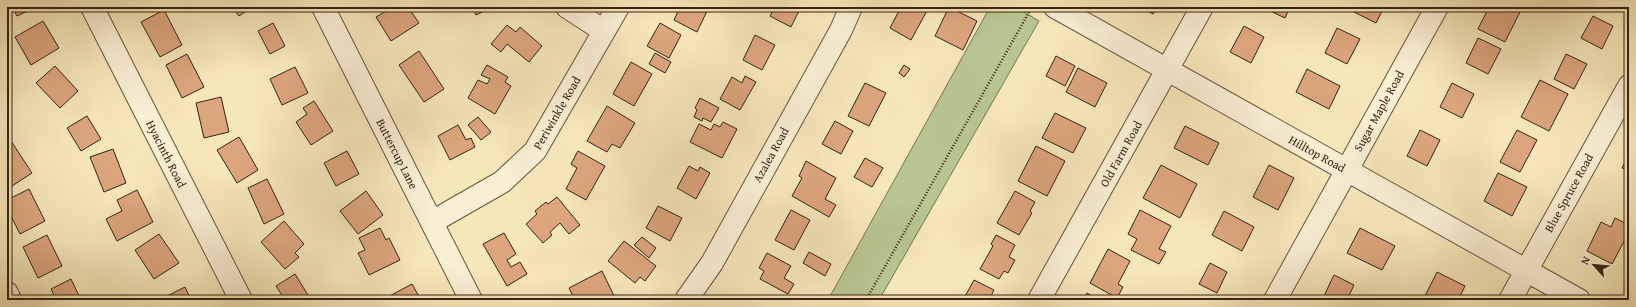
<svg xmlns="http://www.w3.org/2000/svg" width="1636" height="307" viewBox="0 0 1636 307" font-family="'Gentium Book Plus',serif">
	<style>
		.green { fill: #b8c693; stroke: #767552 }
		.building { fill: #dca57e; stroke: #342412 }
		.lines { fill: none; stroke-linecap: round; stroke-linejoin: round }
		.minor-casing { stroke: #64553c; stroke-width: 24 }
		.path { stroke: #342412; stroke-width: 2.5; stroke-dasharray: 1 2; stroke-linecap: butt }
		.minor { stroke: #f9efd3; stroke-width: 22 }
		.labels { text-anchor: middle; stroke-width: 3; stroke-linejoin: round; paint-order: stroke }
		.street-label { font-size: 12px; fill: #342412; stroke: #f9efd3 }
	</style>
	<rect width="100%" height="100%" fill="#f6e7bb"/>
	<filter id="stains"><feTurbulence type="fractalNoise" baseFrequency=".005" numOctaves="4"/><feColorMatrix values="0 0 0 0 .2 0 0 0 0 .09 0 0 0 0 .02 0 0 0 .5 -.17"/></filter>
	<radialGradient id="worn" r=".72"><stop offset=".6" stop-color="#630" stop-opacity="0"/><stop offset="1" stop-color="#630" stop-opacity=".3"/></radialGradient>
	<polygon class="green" points="990,7 1016,7 1039,21 879,300 828,300"/>
	<g class="building">
		<polygon points="12,7 36,7 17,16"/>
		<polygon points="232,7 252,7 239,16"/>
		<polygon points="393,7 408,7 419,23 391,41 376,17"/>
		<polygon points="472,7 492,7 476,15"/>
		<polygon points="680,7 709,7 697,32 674,20"/>
		<polygon points="775,7 801,7 791,27 770,16"/>
		<polygon points="901,7 929,7 911,40 890,28"/>
		<polygon points="949,7 977,21 963,50 935,36"/>
		<polygon points="1140,7 1157,7 1153,14"/>
		<polygon points="1262,7 1290,7 1285,18"/>
		<polygon points="1357,7 1384,7 1376,23 1354,12"/>
		<polygon points="1489,7 1522,8 1505,42 1478,29"/>
		<polygon points="164,10 182,45 160,57 141,22"/>
		<polygon points="1593,16 1613,26 1602,49 1581,38"/>
		<polygon points="43,21 59,48 31,65 15,37"/>
		<polygon points="273,23 285,46 270,54 258,31"/>
		<polygon points="660,23 681,35 669,58 647,46"/>
		<polygon points="507,25 516,32 520,27 542,46 529,62 507,44 501,52 491,44"/>
		<polygon points="1244,26 1264,37 1251,63 1230,52"/>
		<polygon points="1337,28 1360,39 1347,64 1325,53"/>
		<polygon points="755,35 775,45 762,70 743,60"/>
		<polygon points="1478,38 1501,49 1488,74 1466,63"/>
		<polygon points="419,51 444,89 424,102 399,65"/>
		<polygon points="655,53 671,62 665,73 649,64"/>
		<polygon points="187,54 204,87 182,98 166,65"/>
		<polygon points="1566,54 1587,64 1574,89 1554,79"/>
		<polygon points="1056,56 1075,66 1065,86 1046,76"/>
		<polygon points="631,62 652,74 634,106 613,94"/>
		<polygon points="487,65 508,77 505,82 511,86 495,114 468,98 478,80 487,84 490,79 481,75"/>
		<polygon points="904,65 910,69 904,77 899,73"/>
		<polygon points="55,66 78,91 60,108 36,83"/>
		<polygon points="295,67 308,93 282,105 270,79"/>
		<polygon points="1078,68 1107,83 1095,107 1066,92"/>
		<polygon points="1307,69 1340,86 1329,109 1296,92"/>
		<polygon points="745,76 756,82 740,110 720,99 732,77 742,83"/>
		<polygon points="1540,80 1568,94 1549,131 1521,117"/>
		<polygon points="865,83 886,93 869,126 848,116"/>
		<polygon points="1452,83 1474,94 1462,118 1440,107"/>
		<polygon points="221,97 229,132 204,138 196,103"/>
		<polygon points="700,98 719,108 711,122 703,118 702,121 694,117 697,110 695,108"/>
		<polygon points="314,101 333,131 311,145 296,122 307,114 303,108"/>
		<polygon points="607,106 635,123 620,148 612,144 607,152 587,141"/>
		<polygon points="1055,113 1086,128 1073,153 1042,138"/>
		<polygon points="87,116 101,139 81,151 67,128"/>
		<polygon points="478,117 491,132 481,140 468,125"/>
		<polygon points="835,121 853,131 841,154 822,144"/>
		<polygon points="723,122 737,129 722,158 690,142 699,124 711,130 714,124 720,127"/>
		<polygon points="458,125 466,140 471,138 475,147 450,160 438,136"/>
		<polygon points="1185,126 1219,143 1208,165 1174,148"/>
		<polygon points="1420,130 1440,140 1427,166 1407,156"/>
		<polygon points="1517,130 1537,140 1520,172 1500,162"/>
		<polygon points="239,137 258,170 237,183 217,150"/>
		<polygon points="11,141 32,173 12,186 7,179 7,144"/>
		<polygon points="1036,146 1065,161 1047,196 1018,181"/>
		<polygon points="113,149 126,183 104,192 90,157"/>
		<polygon points="347,151 359,174 336,186 324,163"/>
		<polygon points="578,151 605,166 586,200 566,189 577,168 571,164"/>
		<polygon points="1629,154 1629,171 1622,168"/>
		<polygon points="865,158 883,168 872,187 854,177"/>
		<polygon points="806,161 836,178 825,199 836,205 829,217 792,196 802,178 799,176"/>
		<polygon points="1161,165 1197,184 1180,218 1143,198"/>
		<polygon points="1269,165 1294,178 1278,210 1253,197"/>
		<polygon points="689,166 698,171 700,167 710,173 696,199 677,188"/>
		<polygon points="1498,173 1527,187 1512,216 1484,201"/>
		<polygon points="267,179 284,214 264,224 248,188"/>
		<polygon points="29,189 45,221 20,234 7,208 7,200"/>
		<polygon points="137,190 153,222 117,241 106,219 122,211 117,200"/>
		<polygon points="366,191 383,215 358,234 340,211"/>
		<polygon points="1015,191 1035,202 1030,211 1032,213 1019,235 997,223"/>
		<polygon points="557,197 580,225 569,234 560,223 550,232 552,235 543,243 526,224 537,214 535,211 546,202 548,204"/>
		<polygon points="658,206 682,218 670,241 646,228"/>
		<polygon points="791,210 810,220 794,250 775,240"/>
		<polygon points="1140,210 1171,226 1159,249 1166,252 1159,264 1131,250 1137,239 1128,234"/>
		<polygon points="1224,211 1254,227 1242,251 1212,235"/>
		<polygon points="1615,218 1629,225 1629,232 1612,264 1587,251 1601,222 1611,227"/>
		<polygon points="284,221 304,244 295,253 299,257 285,269 261,242"/>
		<polygon points="380,228 386,240 389,238 400,260 369,275 358,253 365,250 359,238"/>
		<polygon points="1360,228 1395,246 1382,270 1347,253"/>
		<polygon points="504,233 516,254 507,260 511,267 520,262 527,274 507,286 483,244"/>
		<polygon points="159,234 179,263 154,279 135,250"/>
		<polygon points="47,235 62,266 38,278 23,247"/>
		<polygon points="996,235 1015,245 1009,257 1015,260 1008,273 1004,271 999,279 980,269 993,246 991,244"/>
		<polygon points="642,237 656,248 649,258 634,245"/>
		<polygon points="624,241 656,266 645,281 640,277 635,283 608,261"/>
		<polygon points="1108,249 1130,261 1118,284 1123,287 1117,298 1090,283"/>
		<polygon points="809,252 831,264 825,276 803,263"/>
		<polygon points="767,253 791,266 784,278 794,284 788,294 760,279 764,271 759,268"/>
		<polygon points="1210,263 1227,272 1217,293 1199,284"/>
		<polygon points="602,271 616,300 575,300 569,288"/>
		<polygon points="1437,272 1465,286 1458,300 1434,300 1425,296"/>
		<polygon points="1629,272 1629,283 1624,281"/>
		<polygon points="295,274 311,300 285,300 276,286"/>
		<polygon points="1334,275 1354,285 1347,300 1322,300"/>
		<polygon points="71,279 81,300 56,300 51,289"/>
		<polygon points="974,280 994,290 989,300 963,300"/>
		<polygon points="412,284 421,300 385,300 384,299"/>
		<polygon points="185,287 191,300 159,300"/>
		<polygon points="1087,293 1100,300 1083,300"/>
	</g>
	<g class="lines">
		<defs>
			<g id="minor">
				<polyline points="92,7 241,300"/>
				<polyline points="323,7 471,300"/>
				<polyline points="567,7 604,31"/>
				<polyline points="1055,7 1579,300"/>
				<polyline points="432,222 502,182 535,151 618,7"/>
				<polyline points="7,293 10,300"/>
				<polyline points="686,300 712,263 841,30 851,7"/>
				<polyline points="1039,300 1202,7"/>
				<polyline points="1275,300 1437,7"/>
				<polyline points="1510,300 1629,86"/>
			</g>
		</defs>
		<use href="#minor" class="minor-casing"/>
		<polyline class="path" points="866,300 1032,7"/>
		<use href="#minor" class="minor"/>
	</g>
	<g class="labels">
		<g class="street-label">
			<text transform="translate(1379 111) rotate(-61)" y="4">Sugar Maple Road</text>
			<text transform="translate(557 113) rotate(-60)" y="4">Periwinkle Road</text>
			<text transform="translate(166 154) rotate(63)" y="4">Hyacinth Road</text>
			<text transform="translate(397 154) rotate(63)" y="4">Buttercup Lane</text>
			<text transform="translate(1121 154) rotate(-61)" y="4">Old Farm Road</text>
			<text transform="translate(1317 154) rotate(29)" y="4">Hilltop Road</text>
			<text transform="translate(771 155) rotate(-61)" y="4">Azalea Road</text>
			<text transform="translate(1569 193) rotate(-61)" y="4">Blue Spruce Road</text>
		</g>
	</g>
	<rect width="1636" height="307" fill="none" stroke="#f6e7bb" stroke-width="24"/>
	<rect x="8" y="8" width="1620" height="291" fill="none" stroke="#342412" stroke-width="2"/>
	<rect x="12" y="12" width="1612" height="283" fill="none" stroke="#342412"/>
	<g transform="translate(1594 265) rotate(297)" stroke="#f9efd3" stroke-width="3" paint-order="stroke">
	<path d="M0-3L7 15L0 10L-7 15Z" fill="#342412"/>
	<text y="-6" font-size="11" font-weight="bold" text-anchor="middle" fill="#342412">N</text>
	</g>
	<rect width="100%" height="100%" filter="url(#stains)"/>
	<rect width="100%" height="100%" fill="url(#worn)"/>
</svg>
